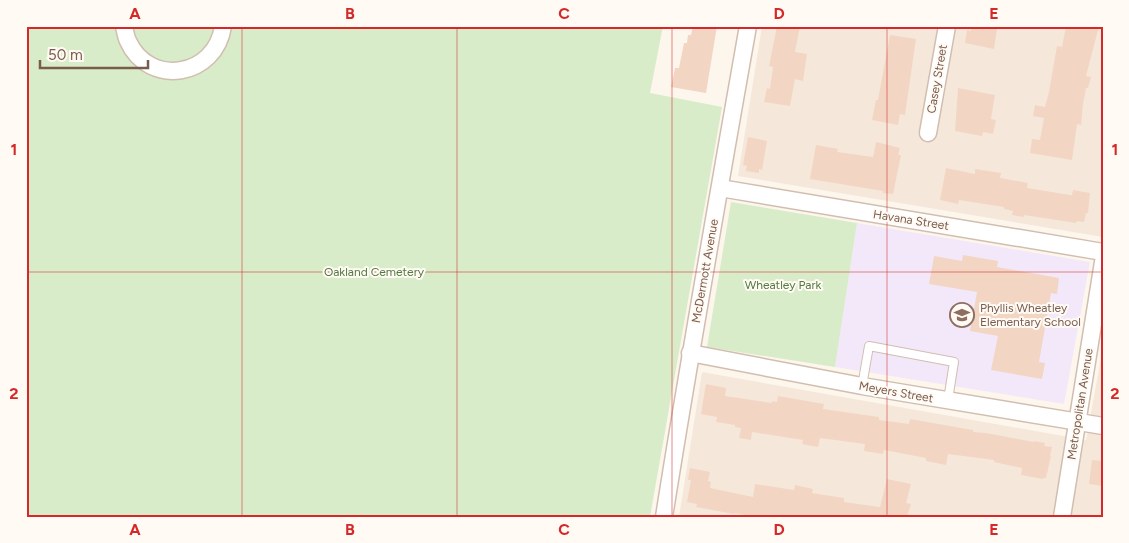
<svg xmlns="http://www.w3.org/2000/svg" width="1129" height="543" viewBox="0 0 1129 543" font-family="Figtree,sans-serif">
	<style>
		.residential { fill: #f5e8da }
		.education { fill: #f3e8fa }
		.green { fill: #d8ecc9 }
		.building { fill: #f3d5c3 }
		.lines { fill: none; stroke-linecap: round; stroke-linejoin: round }
		.lane-casing { stroke: #d1beb0; stroke-width: 10 }
		.street-casing { stroke: #d1beb0; stroke-width: 19 }
		.lane { stroke: #fff; stroke-width: 8 }
		.street { stroke: #fff; stroke-width: 16 }
		.grid { fill: none; stroke: #d62828; stroke-width: 1; stroke-opacity: 0.55 }
		.labels { text-anchor: middle; stroke-width: 4; stroke-linejoin: round; paint-order: stroke }
		.street-label { font-size: 12px; fill: #7a5c4d; stroke: #fffaf3 }
		.park-label { font-size: 12px; fill: #537a41; stroke: #fffaf3 }
		.education-label { font-size: 12px; fill: #785e54; stroke: #fffaf3; text-anchor: start }
		.neatline { fill: none; stroke: #d62828; stroke-width: 2 }
		.grid-label { font-size: 16px; text-anchor: middle; font-weight: bold; fill: #d62828 }
	</style>
	<rect width="100%" height="100%" fill="#fdf6ec"/>
	<g class="residential">
		<polygon points="762,26 1103,26 1103,237 738,176"/>
		<polygon points="1103,347 1103,517 679,517 702,372 1086,440"/>
	</g>
	<polygon class="education" points="857,223 1090,262 1064,404 835,367"/>
	<g class="green">
		<polygon points="26,26 663,26 650,93 722,107 650,517 26,517"/>
		<polygon points="731,202 857,223 835,367 707,347"/>
	</g>
	<g class="building">
		<polygon points="693,26 717,26 706,93 671,87 675,68 679,68 684,43 687,43 688,35 691,35"/>
		<polygon points="777,26 800,26 795,52 807,54 803,81 795,79 790,106 764,102 767,88 770,89 773,67 769,66"/>
		<polygon points="972,26 982,26 997,29 994,49 965,43 967,30 971,31"/>
		<polygon points="1066,26 1099,26 1086,76 1091,77 1088,88 1086,88 1083,104 1081,125 1077,124 1072,160 1030,153 1032,139 1040,140 1044,118 1033,116 1035,105 1045,107 1049,92 1057,46 1062,47"/>
		<polygon points="890,35 916,39 905,115 900,114 898,125 872,120 876,100 878,100"/>
		<polygon points="958,88 995,95 991,119 996,120 993,134 983,132 982,136 955,131"/>
		<polygon points="748,137 767,141 762,170 759,169 759,173 746,171 747,166 743,165"/>
		<polygon points="876,142 900,148 898,155 901,155 893,194 883,193 883,191 810,179 816,145 838,149 837,152 873,157"/>
		<polygon points="946,168 975,174 975,169 1001,173 1000,178 1028,183 1027,188 1070,195 1072,195 1073,190 1090,193 1088,213 1086,213 1084,222 1077,221 1076,223 1024,215 1024,217 1012,215 1013,211 1004,209 1004,207 959,200 958,204 940,200"/>
		<polygon points="963,255 998,261 997,267 1059,278 1057,294 1051,293 1039,362 1045,363 1042,379 991,370 998,336 970,331 977,292 929,284 934,256 962,261"/>
		<polygon points="706,384 726,388 725,396 772,403 772,401 777,402 778,396 824,404 823,409 879,417 879,420 909,424 910,419 973,430 973,432 986,433 1034,442 1034,441 1045,443 1044,446 1052,447 1050,456 1051,456 1046,478 1043,478 1043,479 1021,475 1022,468 994,462 994,460 948,454 946,465 926,461 926,458 884,450 883,454 864,451 865,444 820,438 818,447 802,444 803,440 752,432 751,440 739,438 741,428 735,427 735,425 716,422 717,417 701,414"/>
		<polygon points="1092,460 1103,461 1103,486 1089,484"/>
		<polygon points="690,468 710,472 708,481 711,482 710,488 753,497 755,484 794,490 795,485 813,489 812,493 844,498 844,502 880,507 887,479 911,484 906,503 911,504 907,517 757,517 734,513 734,514 696,507 697,504 687,502 691,480 688,480"/>
	</g>
	<g class="lines">
		<defs>
			<polyline id="lane" points="862,386 869,346 954,362 948,400"/>
			<g id="street">
				<path d="M124,26C125,31 126,37 128,41C149,88 216,77 223,26"/>
				<polyline points="928,133 947,26"/>
				<polyline points="720,188 1103,252"/>
				<polyline points="690,353 862,386 1103,426"/>
				<path d="M664,517C690,353 719,190 748,26"/>
				<polyline points="1062,517 1103,262"/>
			</g>
		</defs>
		<use href="#lane" class="lane-casing"/>
		<use href="#street" class="street-casing"/>
		<use href="#lane" class="lane"/>
		<use href="#street" class="street"/>
	</g>
	<path class="grid" d="M242,26V517M457,26V517M672,26V517M887,26V517M26,272H1103"/>
	<defs>
		<symbol id="school-ring" viewBox="-11 -11 22 22"><circle r="9.5" fill="#fffaf3" stroke="#8d6e63" stroke-width="1.5"/><path d="M0-5L7-2L0 1L-7-2ZM-4 1L0 2.5L4 1V4Q0 6-4 4Z" fill="#8d6e63"/></symbol>
	</defs>
	<g fill-rule="evenodd">
		<use href="#school-ring" x="948" y="301" width="28" height="28"/>
	</g>
	<g class="labels">
		<g class="street-label">
			<text transform="translate(937 79) rotate(-80)" y="4">Casey Street</text>
			<text transform="translate(911 220) rotate(9)" y="4">Havana Street</text>
			<text transform="translate(705 271) rotate(-80)" y="4">McDermott Avenue</text>
			<text transform="translate(896 392) rotate(10)" y="4">Meyers Street</text>
			<text transform="translate(1080 404) rotate(-81)" y="4">Metropolitan Avenue</text>
		</g>
		<g class="park-label">
			<text x="374" y="276">Oakland Cemetery</text>
			<text x="783" y="289">Wheatley Park</text>
		</g>
		<g class="education-label">
			<text x="980" y="312">Phyllis Wheatley<tspan x="980" dy="14">Elementary School</tspan></text>
		</g>
	</g>
	<rect width="1129" height="543" fill="none" stroke="#fffaf3" stroke-width="55"/>
	<path d="M40 60v8h108v-8" fill="none" stroke="#7a5c4d" stroke-width="2.5"/>
	<text x="48" y="60" font-size="15" fill="#7a5c4d" stroke="#fffaf3" stroke-width="4" paint-order="stroke">50 m</text>
	<rect x="28" y="28" width="1074" height="488" class="neatline"/>
	<g class="grid-label">
		<text x="135" y="19">A</text>
		<text x="350" y="19">B</text>
		<text x="564" y="19">C</text>
		<text x="779" y="19">D</text>
		<text x="994" y="19">E</text>
		<text x="14" y="155">1</text>
		<text x="1115" y="155">1</text>
		<text x="14" y="399">2</text>
		<text x="1115" y="399">2</text>
		<text x="135" y="535">A</text>
		<text x="350" y="535">B</text>
		<text x="564" y="535">C</text>
		<text x="779" y="535">D</text>
		<text x="994" y="535">E</text>
	</g>
</svg>
